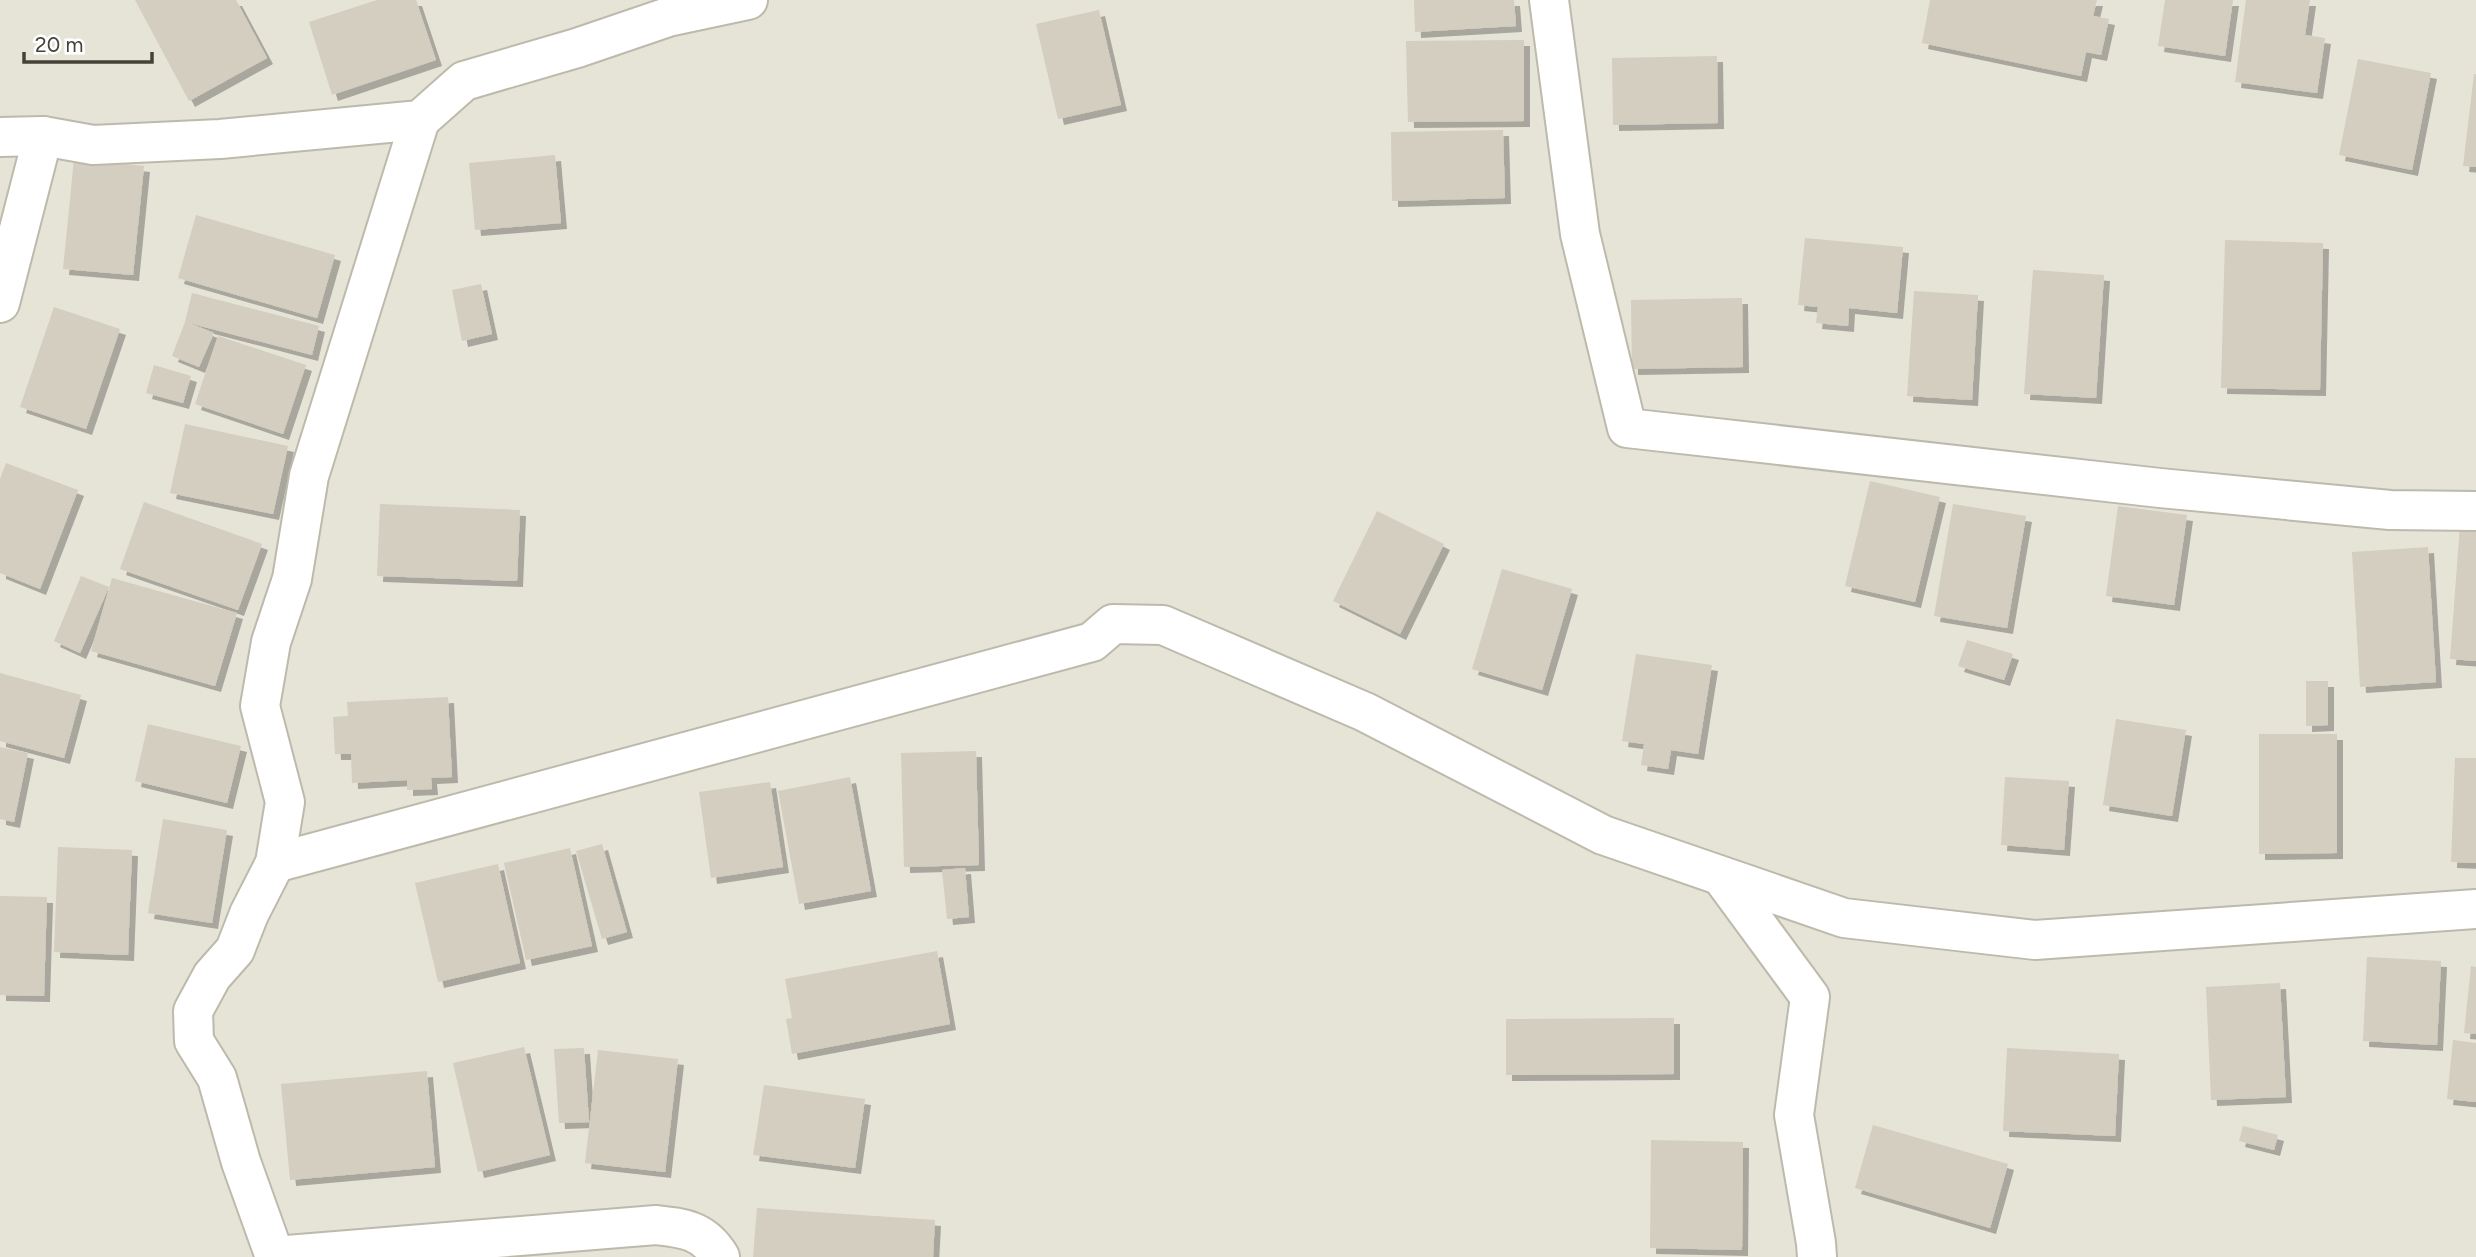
<svg xmlns="http://www.w3.org/2000/svg" width="2476" height="1257" viewBox="0 0 2476 1257" font-family="Figtree,sans-serif">
	<style>
		.residential { fill: #e6e3d7 }
		.building { fill: #d3cebf; filter: url(#shadow) }
		.lines { fill: none; stroke-linecap: round; stroke-linejoin: round }
		.minor-casing { stroke: #bdbaac; stroke-width: 42 }
		.minor { stroke: #fff; stroke-width: 38 }
	</style>
	<defs>
		<filter id="shadow"><feDropShadow dx="6" dy="6" stdDeviation="0" flood-color="#0004"/></filter>
	</defs>
	<rect width="100%" height="100%" fill="#f2f1e9"/>
	<rect class="residential" x="0" y="0" width="2476" height="1257"/>
	<g class="building">
		<polygon points="135,0 236,0 267,58 189,101"/>
		<polygon points="377,0 416,0 436,60 332,95 309,22"/>
		<polygon points="1414,0 1514,0 1516,26 1415,32"/>
		<polygon points="1930,0 2097,0 2093,16 2109,19 2101,55 2086,52 2081,76 1922,43"/>
		<polygon points="2165,0 2233,0 2225,56 2158,46"/>
		<polygon points="2246,0 2310,0 2305,35 2325,38 2317,93 2235,82"/>
		<polygon points="1099,10 1121,105 1058,119 1036,24"/>
		<polygon points="1524,40 1524,121 1408,122 1406,41"/>
		<polygon points="1717,56 1718,123 1613,125 1612,58"/>
		<polygon points="2358,59 2431,73 2412,170 2339,155"/>
		<polygon points="2474,74 2476,74 2476,167 2463,166"/>
		<polygon points="1503,130 1505,198 1392,201 1391,132"/>
		<polygon points="555,155 561,223 475,230 469,163"/>
		<polygon points="74,159 144,166 133,275 63,269"/>
		<polygon points="196,215 335,255 317,318 178,278"/>
		<polygon points="1805,238 1903,247 1897,313 1849,308 1848,326 1816,323 1818,307 1798,305"/>
		<polygon points="2225,240 2323,243 2320,390 2221,388"/>
		<polygon points="2033,270 2104,275 2096,398 2024,394"/>
		<polygon points="481,284 492,334 462,341 452,290"/>
		<polygon points="1914,291 1978,295 1972,400 1907,396"/>
		<polygon points="192,293 319,326 312,355 189,323 214,333 199,367 172,356 185,322"/>
		<polygon points="1742,298 1743,367 1632,369 1631,300"/>
		<polygon points="54,307 120,329 86,429 20,407"/>
		<polygon points="218,336 306,365 283,434 195,404"/>
		<polygon points="154,365 191,376 183,403 146,393"/>
		<polygon points="185,424 288,446 273,514 170,493"/>
		<polygon points="6,463 78,490 40,589 0,573 0,479"/>
		<polygon points="1870,481 1940,497 1915,602 1845,586"/>
		<polygon points="144,502 262,544 238,610 120,569"/>
		<polygon points="380,504 520,510 517,581 377,576"/>
		<polygon points="1953,504 2026,516 2007,628 1934,616"/>
		<polygon points="2118,506 2187,515 2174,605 2106,596"/>
		<polygon points="1377,511 1444,544 1400,634 1333,601"/>
		<polygon points="2460,525 2476,526 2476,661 2450,659"/>
		<polygon points="2428,547 2436,682 2360,687 2352,552"/>
		<polygon points="1502,569 1572,589 1542,690 1472,669"/>
		<polygon points="81,576 109,587 80,653 54,641"/>
		<polygon points="112,578 237,613 215,686 91,651"/>
		<polygon points="1967,640 2013,654 2004,680 1958,666"/>
		<polygon points="1636,654 1712,665 1698,754 1671,750 1668,769 1641,765 1644,744 1622,741"/>
		<polygon points="0,673 81,695 64,758 0,741"/>
		<polygon points="2306,681 2328,681 2328,725 2306,726"/>
		<polygon points="448,697 452,777 431,778 432,789 407,790 407,780 352,783 351,754 335,754 333,717 348,716 347,702"/>
		<polygon points="2116,719 2186,730 2172,816 2103,805"/>
		<polygon points="148,724 241,746 227,803 135,781"/>
		<polygon points="2259,734 2337,734 2337,853 2259,854"/>
		<polygon points="0,747 28,753 14,822 0,819"/>
		<polygon points="976,751 979,865 904,867 901,753"/>
		<polygon points="2455,758 2476,758 2476,863 2451,862"/>
		<polygon points="850,777 871,891 799,904 778,791"/>
		<polygon points="2005,777 2069,781 2064,850 2001,845"/>
		<polygon points="770,782 783,867 711,878 699,792"/>
		<polygon points="163,819 227,830 212,923 148,913"/>
		<polygon points="602,844 627,932 602,939 576,851"/>
		<polygon points="58,847 132,850 128,955 54,952"/>
		<polygon points="570,848 592,946 526,960 504,863"/>
		<polygon points="498,864 520,963 438,982 415,883"/>
		<polygon points="965,868 969,917 947,919 942,870"/>
		<polygon points="0,896 47,897 44,996 0,995"/>
		<polygon points="937,951 950,1024 792,1054 786,1019 792,1018 785,979"/>
		<polygon points="2367,957 2441,961 2437,1045 2363,1041"/>
		<polygon points="2471,966 2476,967 2476,1034 2464,1033"/>
		<polygon points="2280,983 2286,1097 2211,1100 2206,987"/>
		<polygon points="1674,1018 1674,1074 1506,1075 1506,1019"/>
		<polygon points="2453,1040 2476,1043 2476,1102 2447,1099"/>
		<polygon points="524,1047 550,1155 478,1172 453,1063"/>
		<polygon points="584,1048 589,1122 559,1123 554,1049"/>
		<polygon points="2007,1048 2119,1054 2115,1136 2003,1131"/>
		<polygon points="598,1050 678,1059 665,1172 585,1163"/>
		<polygon points="427,1071 435,1167 290,1180 281,1084"/>
		<polygon points="764,1085 865,1099 855,1168 753,1155"/>
		<polygon points="1873,1125 2008,1164 1990,1228 1855,1188"/>
		<polygon points="2243,1126 2278,1135 2274,1150 2239,1141"/>
		<polygon points="1651,1140 1743,1142 1742,1250 1650,1248"/>
		<polygon points="757,1208 935,1220 933,1257 753,1257"/>
	</g>
	<g class="lines">
		<defs>
			<g id="minor">
				<polyline points="1549,0 1580,234 1627,428 2160,488 2390,510 2476,511"/>
				<polyline points="0,137 43,136 93,145 220,139 420,120 464,81 577,48 668,17 748,0"/>
				<polyline points="0,303 43,136"/>
				<polyline points="275,863 1092,642 1113,624 1163,625 1365,712 1603,835 1844,918 2035,940 2476,909"/>
				<polyline points="1721,876 1810,997 1794,1115 1816,1243 1817,1257"/>
				<path d="M275,1256L656,1225C684,1228 704,1230 720,1257"/>
				<polyline points="275,1257 241,1162 217,1078 194,1041 193,1011 212,976 235,950 249,914 275,863 285,802 260,706 271,642 292,579 309,476 420,120"/>
			</g>
		</defs>
		<use href="#minor" class="minor-casing"/>
		<use href="#minor" class="minor"/>
	</g>
	<path d="M24 52v10h128v-10" fill="none" stroke="#454238" stroke-width="3.5"/>
	<text x="35" y="52" font-size="21" fill="#454238" stroke="#ffffff" stroke-width="5" paint-order="stroke">20 m</text>
</svg>
